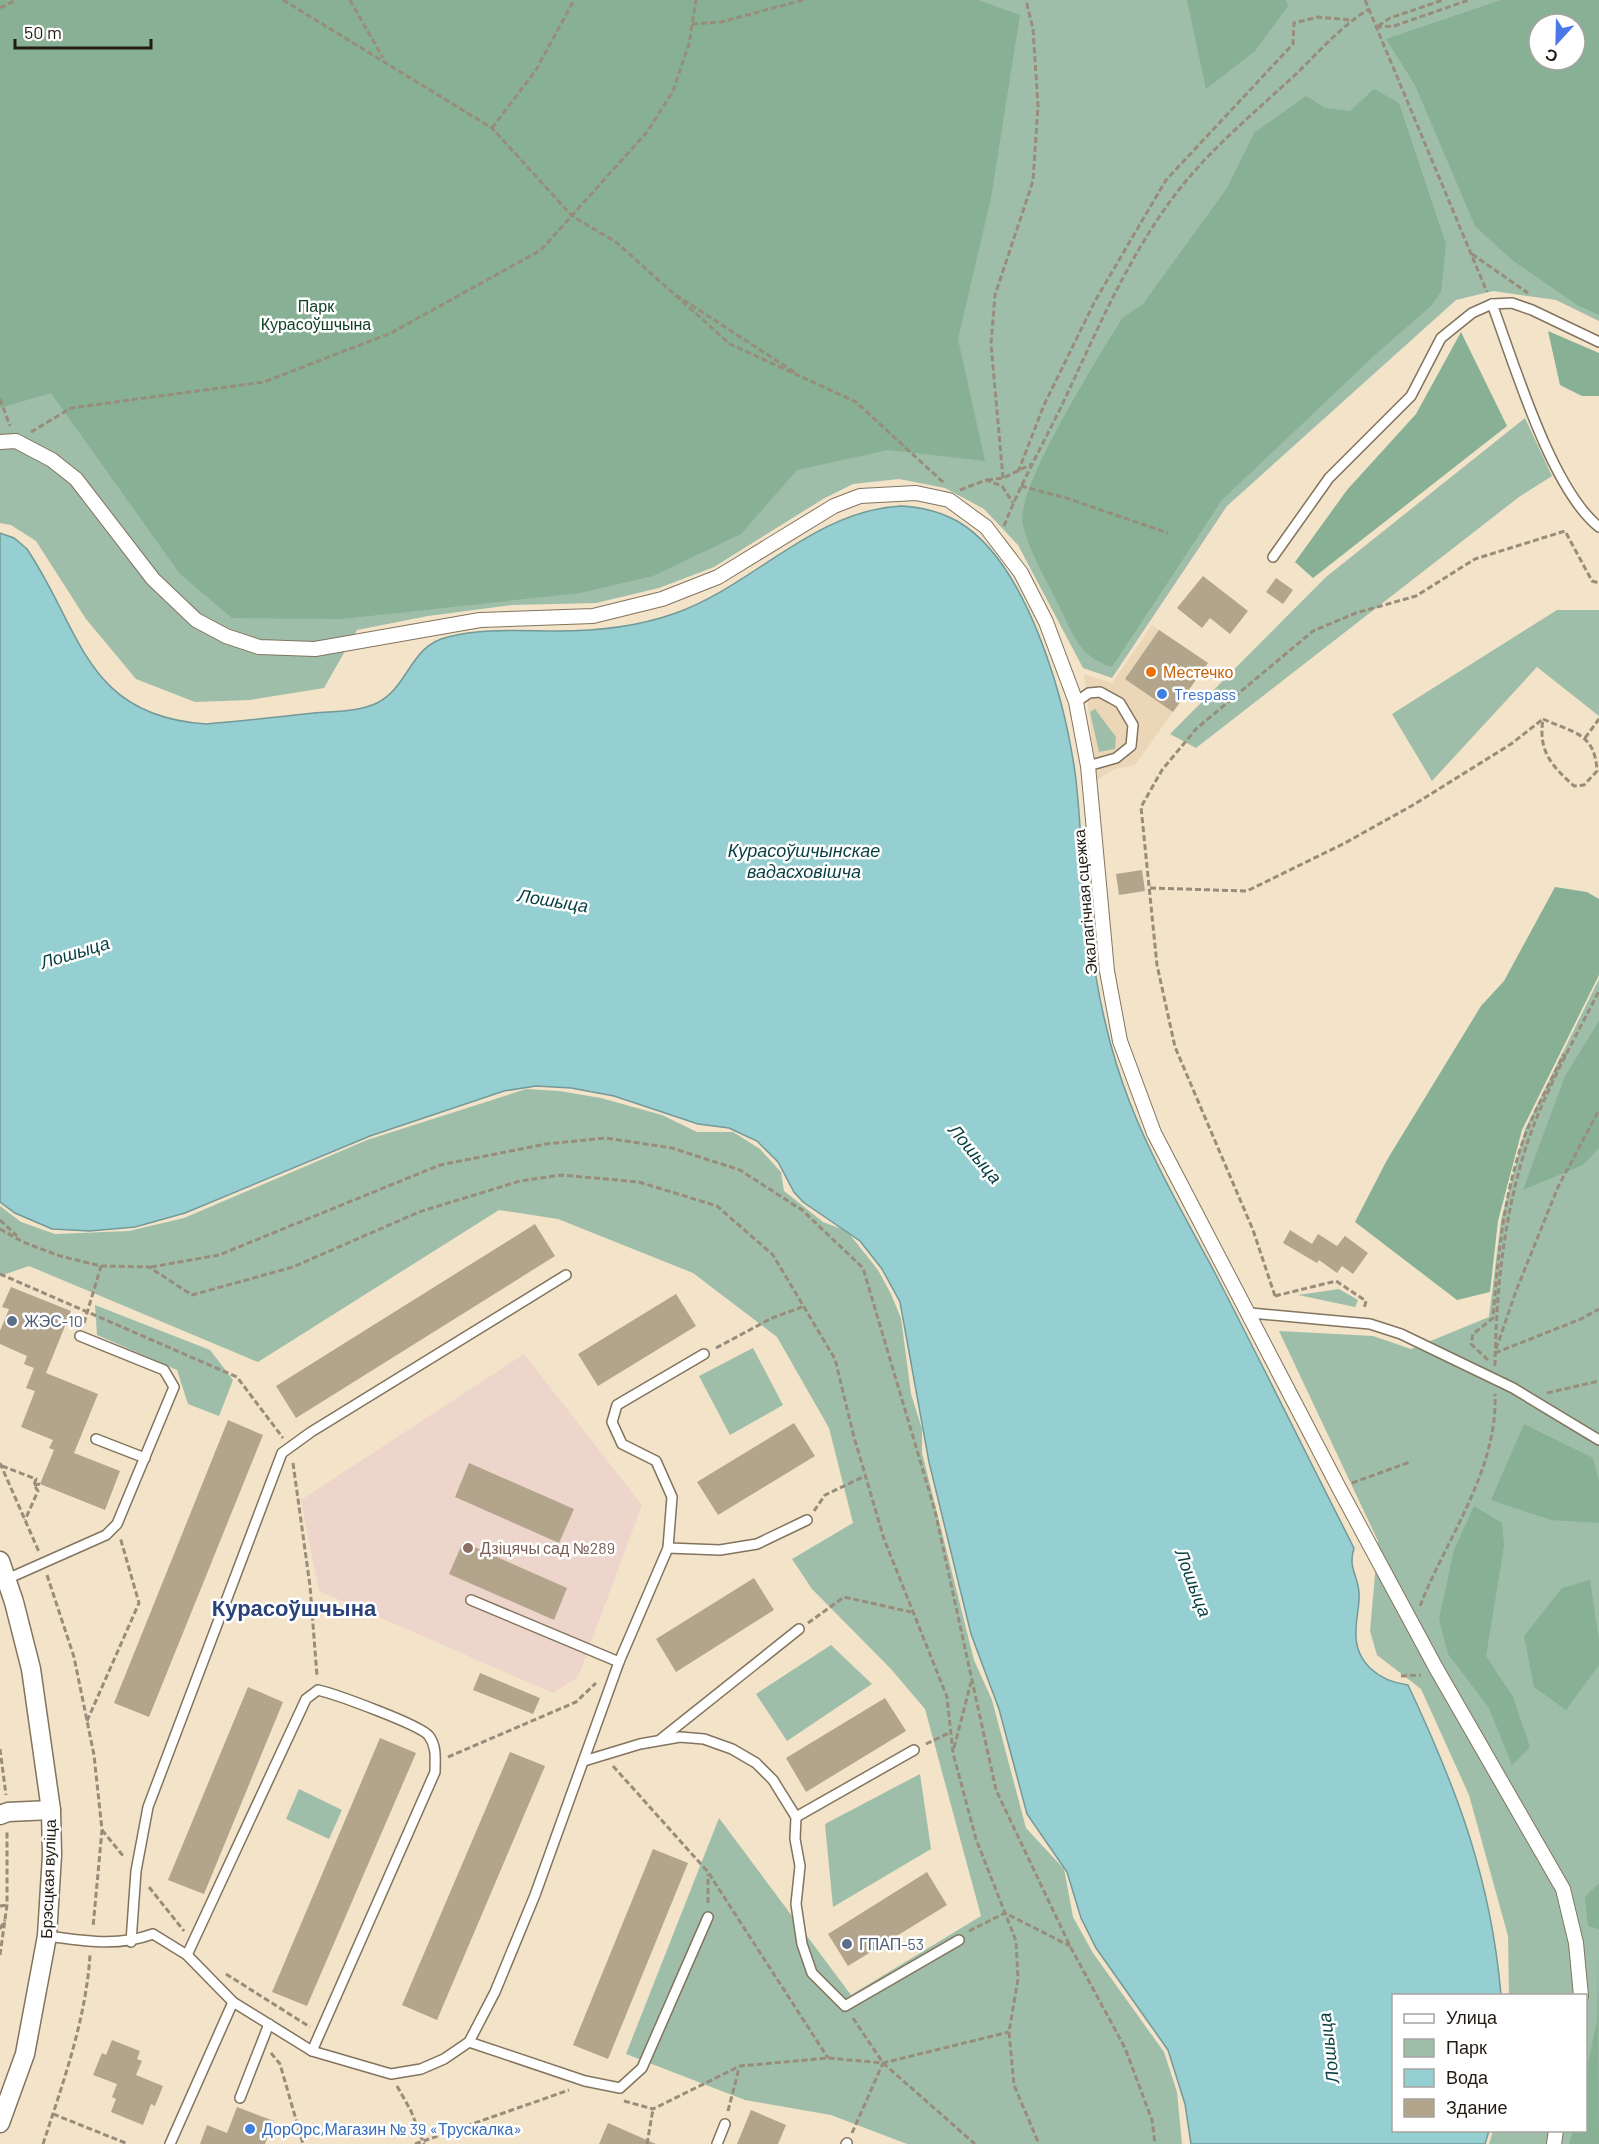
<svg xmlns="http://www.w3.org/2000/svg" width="1599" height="2144" viewBox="0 0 1599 2144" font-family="Barlow,sans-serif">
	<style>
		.built { fill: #ebd7b8 }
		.education { fill: #edd5cb }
		.green { fill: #9fbea9; fill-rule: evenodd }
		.forest { fill: #87b095; fill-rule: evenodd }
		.water { fill: #96cfd1; stroke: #739998; stroke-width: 1.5 }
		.building { fill: #b3a48c }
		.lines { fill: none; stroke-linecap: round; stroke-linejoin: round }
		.service-casing { stroke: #82745d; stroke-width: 12 }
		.pedestrian-casing { stroke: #82745d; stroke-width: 16 }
		.minor-casing { stroke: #82745d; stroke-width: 21 }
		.path { stroke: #988d7a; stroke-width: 3; stroke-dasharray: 6 3; stroke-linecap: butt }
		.service { stroke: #fff; stroke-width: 9 }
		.pedestrian { stroke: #fff; stroke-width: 14 }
		.minor { stroke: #fff; stroke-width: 18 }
		.food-dot { fill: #e8710a; stroke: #fff; stroke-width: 2 }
		.shop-dot { fill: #3f7fe0; stroke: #fff; stroke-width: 2 }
		.service-dot { fill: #5c6f8a; stroke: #fff; stroke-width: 2 }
		.education-dot { fill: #8d6e63; stroke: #fff; stroke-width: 2 }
		.labels { text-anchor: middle; stroke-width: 5; stroke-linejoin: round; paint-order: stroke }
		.park-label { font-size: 16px; fill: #0e4126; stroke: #fff }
		.food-label { font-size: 16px; fill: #c56008; stroke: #fff; text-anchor: start }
		.shop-label { font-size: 16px; fill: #366cbe; stroke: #fff; text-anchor: start }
		.street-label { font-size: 16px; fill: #211b12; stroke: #fff }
		.service-label { font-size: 16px; fill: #4e5e75; stroke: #fff; text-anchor: start }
		.education-label { font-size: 16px; fill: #785e54; stroke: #fff; text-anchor: start }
		.water-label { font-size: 18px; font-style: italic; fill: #073f41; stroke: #fff }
		.district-label { font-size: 22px; font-weight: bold; fill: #2b437b; stroke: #fff }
	</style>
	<rect width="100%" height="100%" fill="#f2e3c9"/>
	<polygon class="built" points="1152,625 1208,663 1135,765 1114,769 1097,780 1084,674 1112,683"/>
	<polygon class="education" points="524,1354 642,1505 578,1677 553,1693 319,1591 301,1500"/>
	<g class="green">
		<path d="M0,0H1599V321L1556,300L1493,291L1456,300L1227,506L1112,678L1083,668L1018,545L984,509L945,488L899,479L853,484L823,499L714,567L659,588L596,603L512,605L428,616L357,630L324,688L250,700L195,702L136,679L86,619L36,541L11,525L0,523ZM1539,24H1575V60H1539Z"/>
		<polygon points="1525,418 1552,476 1519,497 1196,748 1170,734 1326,577"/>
		<polygon points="1557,610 1599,610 1599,716 1537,667 1432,781 1392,714"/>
		<polygon points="1095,709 1116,737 1115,749 1099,752 1090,712"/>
		<polygon points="1599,979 1599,2144 1489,2144 1493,2131 1586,2130 1586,1996 1509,1995 1508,1936 1469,1795 1421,1689 1377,1655 1370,1631 1378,1541 1279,1331 1373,1336 1411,1349 1489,1317 1501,1220 1525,1129"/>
		<polygon points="526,1089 559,1091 601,1098 662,1115 697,1132 733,1132 760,1149 781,1172 784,1191 823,1222 847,1231 878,1270 891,1294 901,1318 911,1394 922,1429 922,1453 974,1660 992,1700 1026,1828 1064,1869 1073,1917 1093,1953 1164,2052 1177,2092 1182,2144 907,2144 831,2115 745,2100 626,2054 719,1818 851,1995 981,1916 925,1709 891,1669 812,1589 792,1559 853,1523 829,1428 777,1337 693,1273 558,1219 499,1210 258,1362 29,1266 0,1276 0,1206 21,1222 55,1234 129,1231 184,1218 367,1140"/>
		<polygon points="1339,1289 1358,1300 1355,1307 1298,1295"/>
		<polygon points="95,1305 210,1350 233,1380 219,1416 188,1404 177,1370 97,1335"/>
		<polygon points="753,1348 783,1405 730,1435 699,1376"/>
		<polygon points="831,1645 872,1684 787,1741 756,1694"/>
		<polygon points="920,1774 931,1849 833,1907 825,1824"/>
		<polygon points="299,1789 342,1810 329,1839 286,1819"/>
	</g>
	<g class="forest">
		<polygon points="0,0 978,0 1020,15 991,198 958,339 985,461 888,450 797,470 741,534 653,576 580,593 342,619 232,618 180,574 51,393 0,408"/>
		<polygon points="1187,0 1286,0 1288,6 1255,51 1206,89"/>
		<path d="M1501,0H1599V315L1577,305L1512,260L1475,226L1415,85L1386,39ZM1539,24H1575V60H1539Z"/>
		<path d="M1374,89L1399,103L1446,244L1441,292L1431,306L1377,353L1222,500L1112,667C1078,657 1073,633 1058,604C1046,579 1029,552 1023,525C1014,489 1100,356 1122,318L1143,304L1227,188L1254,133L1306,96L1325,108L1350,111Z"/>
		<polygon points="1548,331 1599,353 1599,396 1582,396 1560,385"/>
		<polygon points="1461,332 1507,426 1313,578 1295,562 1347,490 1416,414"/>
		<polygon points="1555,887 1587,892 1599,899 1599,975 1522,1130 1498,1221 1490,1292 1457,1300 1355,1222 1387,1160 1481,1006 1504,981"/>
		<polygon points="1599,1021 1599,1148 1583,1165 1523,1190 1565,1076"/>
		<polygon points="1524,1424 1593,1458 1599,1482 1599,1523 1551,1520 1491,1500"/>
		<polygon points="1474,1506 1502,1523 1504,1546 1486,1656 1513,1697 1530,1747 1512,1765 1489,1708 1448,1654 1439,1619 1454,1550"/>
		<polygon points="1590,1580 1599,1640 1599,1665 1566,1710 1534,1687 1524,1636 1562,1588"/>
		<polygon points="1599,1883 1599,1929 1588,1926 1585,1897"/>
		<polygon points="1598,1951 1599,2144 1569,2144 1573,2131 1586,2130 1586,2073 1597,2020"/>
	</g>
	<path class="water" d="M901,506C921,507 939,511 957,521C1027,561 1064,697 1075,772C1082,825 1081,878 1089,931C1097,991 1108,1047 1130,1103C1153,1162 1185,1217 1215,1273C1262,1364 1307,1456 1354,1548C1348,1568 1357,1573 1359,1592C1360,1605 1356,1617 1356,1630C1354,1662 1378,1681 1408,1685C1457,1789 1491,1879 1501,1995L1394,1996V2130L1489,2131L1485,2144H1191L1185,2104L1168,2050L1096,1948L1081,1918L1067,1872L1027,1814L999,1709L971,1634L929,1462L900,1302L882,1269L860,1241L803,1202L794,1192L778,1162L757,1141L729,1128L698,1124L614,1096L571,1088L536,1086L504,1091L370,1136L185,1213L135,1227L90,1231L52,1229L15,1213L0,1202V533L14,538L27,549C82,631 85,716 206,724C242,721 278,717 314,713C335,711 358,712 377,703C409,687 410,645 448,637C483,628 521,631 557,631C596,631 636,627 673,614C754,586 812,511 901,506Z"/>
	<g class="building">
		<polygon points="1203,576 1248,611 1230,634 1210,618 1202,628 1177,608"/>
		<polygon points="1276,578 1293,590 1283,604 1266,592"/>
		<polygon points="1159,630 1208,663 1173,712 1125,679"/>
		<polygon points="1142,870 1145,891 1119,895 1116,874"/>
		<polygon points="535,1224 555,1256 296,1418 276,1386"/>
		<polygon points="1290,1230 1312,1244 1318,1234 1337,1246 1345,1236 1368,1253 1353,1274 1342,1266 1337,1273 1319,1260 1317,1263 1283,1243"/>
		<polygon points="11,1287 71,1311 46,1373 98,1394 74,1453 120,1471 105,1510 40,1484 54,1450 49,1448 53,1440 21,1427 35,1391 26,1388 34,1368 24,1364 27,1356 0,1344 0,1331 9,1309 2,1307"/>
		<polygon points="676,1294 696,1326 598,1386 578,1354"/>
		<polygon points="228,1420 263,1435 149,1717 114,1703"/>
		<polygon points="794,1423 815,1456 718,1515 697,1482"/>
		<polygon points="469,1463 574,1509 559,1543 455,1497"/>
		<polygon points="463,1542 567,1588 554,1620 449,1574"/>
		<polygon points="754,1578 774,1610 676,1672 656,1639"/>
		<polygon points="480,1673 540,1698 533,1714 473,1690"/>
		<polygon points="248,1687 283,1702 204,1894 168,1880"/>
		<polygon points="885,1698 906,1731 806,1792 786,1758"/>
		<polygon points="380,1738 416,1753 307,2006 272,1992"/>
		<polygon points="510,1752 545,1766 437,2020 402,2005"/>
		<polygon points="653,1849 688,1863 608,2059 573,2045"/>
		<polygon points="927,1872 947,1905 848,1966 828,1934"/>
		<polygon points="112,2040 140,2051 137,2059 142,2061 136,2075 163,2086 155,2106 151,2104 143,2125 111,2112 116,2099 112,2097 117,2084 93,2075 102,2053 106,2055"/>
		<polygon points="237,2107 274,2121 265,2144 200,2144 207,2125 227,2133"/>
		<polygon points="751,2110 786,2125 778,2144 737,2144"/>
		<polygon points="608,2123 656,2144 599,2144"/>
	</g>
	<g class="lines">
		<defs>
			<g id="service">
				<path d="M1492,304C1514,363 1551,489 1599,527"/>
				<polyline points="1273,557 1329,478 1411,396 1441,338 1472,313 1492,304 1512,303 1532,310 1599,342"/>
				<polyline points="1076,702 1089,693 1100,692 1120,703 1133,725 1131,746 1116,758 1088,766"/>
				<polyline points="1250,1313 1370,1324 1401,1334 1513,1388 1599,1440"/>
				<polyline points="96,1439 145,1458"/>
				<polyline points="668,1548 720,1550 757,1544 807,1520"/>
				<polyline points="7,1579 106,1535 117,1524 174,1387 164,1370 80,1336"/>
				<polyline points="471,1600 619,1662"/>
				<polyline points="661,1739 799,1629"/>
				<polyline points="584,1761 640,1744 680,1737 704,1739 732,1749 756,1763 773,1780 796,1817 795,1839 800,1866 796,1904 802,1944 812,1973 845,2006 959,1940"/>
				<polyline points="796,1817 914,1750"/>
				<path d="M47,1936C85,1941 117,1947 153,1934L187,1955L233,2002L312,2051L391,2074L421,2069L444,2059L469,2042L585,2081L620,2088L642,2068L708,1917"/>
				<polyline points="131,1942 136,1871 148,1807 282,1453 311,1432 566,1275"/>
				<path d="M187,1955L306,1699L318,1690C335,1694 421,1725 429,1736C437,1747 435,1759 435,1772L312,2051"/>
				<polyline points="469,2042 495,1992 535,1895 619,1662 668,1548 672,1497 656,1461 622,1444 612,1422 617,1405 704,1354"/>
				<polyline points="240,2098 269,2024"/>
				<polyline points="170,2144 233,2002"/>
				<polyline points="717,2144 725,2124"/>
				<polyline points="846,2144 847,2143"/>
			</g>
			<g id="pedestrian">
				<polyline points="0,442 16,441 52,460 76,479 153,579 196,620 226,636 259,647 315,649 480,620 593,616 662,599 718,577 834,506 860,496 916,493 949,500 986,527 1021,573 1046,622 1076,702 1088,766 1107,971 1120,1041 1154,1133 1339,1488 1436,1668 1563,1889 1576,1943 1581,1996"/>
				<polyline points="1554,2144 1556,2130"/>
			</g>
			<g id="minor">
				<polyline points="0,1561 14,1602 31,1669 51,1810 52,1855 47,1936 25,2054 0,2123"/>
				<polyline points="0,1815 8,1812 51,1810"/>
			</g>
		</defs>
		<use href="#service" class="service-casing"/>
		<use href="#pedestrian" class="pedestrian-casing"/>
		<use href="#minor" class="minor-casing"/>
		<g class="path">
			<polyline points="283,0 492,128 572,216 616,242 730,344 856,402 944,483"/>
			<polyline points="350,0 383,58"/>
			<polyline points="1365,0 1487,292"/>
			<polyline points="0,8 16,0"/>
			<polyline points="692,24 721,22 803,0"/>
			<polyline points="1378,26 1390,18 1443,0"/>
			<polyline points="1376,27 1394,26 1469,0"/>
			<polyline points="492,128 536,70 574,0"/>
			<polyline points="1472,254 1528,293"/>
			<polyline points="676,295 794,372"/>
			<polyline points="0,399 10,426"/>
			<polyline points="31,432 71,408 264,382 391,333 541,250 647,132 673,91 689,44 696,0"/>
			<polyline points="1018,472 1044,405 1095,301 1166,180 1293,44 1294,23 1318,17 1350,20"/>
			<polyline points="1003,478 991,344 995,295 1033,181 1038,106 1033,29 1026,0"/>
			<polyline points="987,480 1003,478 1032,464"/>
			<polyline points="1021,486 1066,498 1168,533"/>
			<polyline points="960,490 986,480 1002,486 1013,503"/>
			<path d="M1004,526C1020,485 1042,446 1061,407C1097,331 1129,253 1181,187C1214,146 1256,111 1295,75C1319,52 1340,27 1369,9"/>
			<path d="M1543,719C1574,733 1595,733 1597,771L1584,785L1574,786C1551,765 1538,751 1543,719Z"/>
			<polyline points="1585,738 1599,719"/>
			<polyline points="1150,888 1247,891 1345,843 1413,805 1511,744 1543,719"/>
			<polyline points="0,1220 17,1236"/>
			<polyline points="0,1229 23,1242 60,1256 101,1266 149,1267 192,1295 293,1267 419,1212 520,1181 561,1175 639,1182 717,1206 773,1255 835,1359 854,1437 884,1539 947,1697 953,1753 976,1839 1016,1941 1018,1979 1009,2032 1014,2085 1039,2144"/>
			<polyline points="151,1267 219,1255 440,1165 546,1144 606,1138 672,1148 740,1170 802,1210 863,1268 935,1511 996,1790 1070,1946 1125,2048 1152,2120 1155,2144"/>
			<polyline points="0,1274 237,1377 283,1438"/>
			<polyline points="1275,1296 1253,1230 1175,1047 1157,965 1141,807 1162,770 1196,729 1313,631 1356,613 1416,596 1475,559 1565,531 1592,581 1599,583"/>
			<polyline points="1275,1296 1336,1281 1366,1301 1364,1309"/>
			<polyline points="84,1323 101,1266"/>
			<polyline points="716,1348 772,1318 802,1307"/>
			<polyline points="1496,1349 1516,1291 1558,1187 1599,1110"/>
			<polyline points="1495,1353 1581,1319 1599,1309"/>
			<path d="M1488,1360L1471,1344L1473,1334L1493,1318C1498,1257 1503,1197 1524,1138C1535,1109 1551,1082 1563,1055L1566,1056"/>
			<path d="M1495,1366C1496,1290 1504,1213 1528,1141C1546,1089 1574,1040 1599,991"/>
			<polyline points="1547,1393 1599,1381"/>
			<polyline points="0,1463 39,1552"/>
			<polyline points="293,1463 310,1586 317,1676"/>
			<polyline points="2,1466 36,1479 34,1485 38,1491 25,1520"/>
			<polyline points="1352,1483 1410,1462"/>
			<polyline points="34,1485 40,1484"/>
			<polyline points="814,1511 825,1495 865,1476"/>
			<polyline points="47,1575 74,1657 94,1755 102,1830 93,1927"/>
			<path d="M1420,1606C1447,1537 1498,1470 1495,1394"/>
			<polyline points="808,1623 844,1597 911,1612"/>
			<polyline points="1401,1676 1421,1675"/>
			<polyline points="87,1721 139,1603 120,1537"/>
			<polyline points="926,1744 951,1732"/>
			<polyline points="954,1748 971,1682"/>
			<polyline points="0,1749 6,1795"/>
			<polyline points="448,1757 576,1702 596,1683"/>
			<polyline points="613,1766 708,1872 828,2058"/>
			<polyline points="102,1830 124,1857"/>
			<polyline points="149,1887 184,1931"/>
			<polyline points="708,1903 708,1874"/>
			<polyline points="0,1906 7,1905"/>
			<polyline points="0,1929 5,1920"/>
			<polyline points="969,1931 1005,1913 1070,1946"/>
			<polyline points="0,1955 7,1905 7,1831"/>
			<polyline points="226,1974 310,2027"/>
			<polyline points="853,2018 883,2063 975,2144"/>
			<polyline points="271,2053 280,2064 303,2144"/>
			<polyline points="397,2086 411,2111 424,2144"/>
			<polyline points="624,2101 653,2109 740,2066 828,2058 883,2063 1009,2032"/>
			<polyline points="728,2111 739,2068"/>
			<polyline points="53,2114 128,2144"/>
			<polyline points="852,2133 883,2063"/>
			<path d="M43,2144C63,2083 86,2019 90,1955"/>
			<polyline points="415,2144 569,2090"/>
			<polyline points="647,2144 653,2109"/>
		</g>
		<use href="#service" class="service"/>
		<use href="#pedestrian" class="pedestrian"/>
		<use href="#minor" class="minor"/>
	</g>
	<circle class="food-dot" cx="1151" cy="672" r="6"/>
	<g class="shop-dot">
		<circle cx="1162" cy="694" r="6"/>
		<circle cx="250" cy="2129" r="6"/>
	</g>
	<g class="service-dot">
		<circle cx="12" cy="1321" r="6"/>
		<circle cx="847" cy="1944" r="6"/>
	</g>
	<circle class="education-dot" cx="468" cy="1548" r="6"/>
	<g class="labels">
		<g class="park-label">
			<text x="316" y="312">Парк<tspan x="316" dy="18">Курасоўшчына</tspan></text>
		</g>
		<g class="food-label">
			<text x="1163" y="678">Местечко</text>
		</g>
		<g class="shop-label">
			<text x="1174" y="700">Trespass</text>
			<text x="262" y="2135">ДорОрс,Магазин № 39 «Трускалка»</text>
		</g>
		<g class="street-label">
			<text transform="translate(1085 902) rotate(-95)" y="6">Экалагічная сцежка</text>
			<text transform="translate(48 1879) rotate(-88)" y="6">Брэсцкая вуліца</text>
		</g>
		<g class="service-label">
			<text x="24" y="1327">ЖЭС-10</text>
			<text x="859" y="1950">ГПАП-53</text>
		</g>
		<g class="education-label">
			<text x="480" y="1554">Дзіцячы сад №289</text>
		</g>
		<g class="water-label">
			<text x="804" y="857">Курасоўшчынскае<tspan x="804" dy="21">вадасховішча</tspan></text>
			<text transform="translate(553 901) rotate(9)" y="6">Лошыца</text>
			<text transform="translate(75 953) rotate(-17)" y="6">Лошыца</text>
			<text transform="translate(975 1154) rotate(50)" y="6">Лошыца</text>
			<text transform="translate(1193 1583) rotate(69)" y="6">Лошыца</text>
			<text transform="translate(1329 2048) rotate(-97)" y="6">Лошыца</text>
		</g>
		<g class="district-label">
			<text x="294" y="1616">Курасоўшчына</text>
		</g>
	</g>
	<rect x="1392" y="1994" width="195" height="138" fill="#ffffff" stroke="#a6a4a0" stroke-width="1.5"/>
	<rect x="1404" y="2014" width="30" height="9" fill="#ffffff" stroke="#a6a4a0" stroke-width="1.5"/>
	<text x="1446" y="2024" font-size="18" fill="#211b12">Улица</text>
	<rect x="1404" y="2039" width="30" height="18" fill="#9fbea9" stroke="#a6a4a0" stroke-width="1.5"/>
	<text x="1446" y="2054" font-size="18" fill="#211b12">Парк</text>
	<rect x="1404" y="2069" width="30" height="18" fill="#96cfd1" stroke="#a6a4a0" stroke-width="1.5"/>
	<text x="1446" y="2084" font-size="18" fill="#211b12">Вода</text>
	<rect x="1404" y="2099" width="30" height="18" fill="#b3a48c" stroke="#a6a4a0" stroke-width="1.5"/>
	<text x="1446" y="2114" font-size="18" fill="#211b12">Здание</text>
	<g transform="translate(1557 42) rotate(202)"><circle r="28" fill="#ffffff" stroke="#a6a4a0" stroke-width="1.5"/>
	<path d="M0-4.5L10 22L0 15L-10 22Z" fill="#4a77e9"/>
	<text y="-9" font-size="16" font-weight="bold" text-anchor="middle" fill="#211b12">С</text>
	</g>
	<path d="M15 39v9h136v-9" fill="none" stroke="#211b12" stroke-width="3"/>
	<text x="24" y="39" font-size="18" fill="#211b12" stroke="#ffffff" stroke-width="4.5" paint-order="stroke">50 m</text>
</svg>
